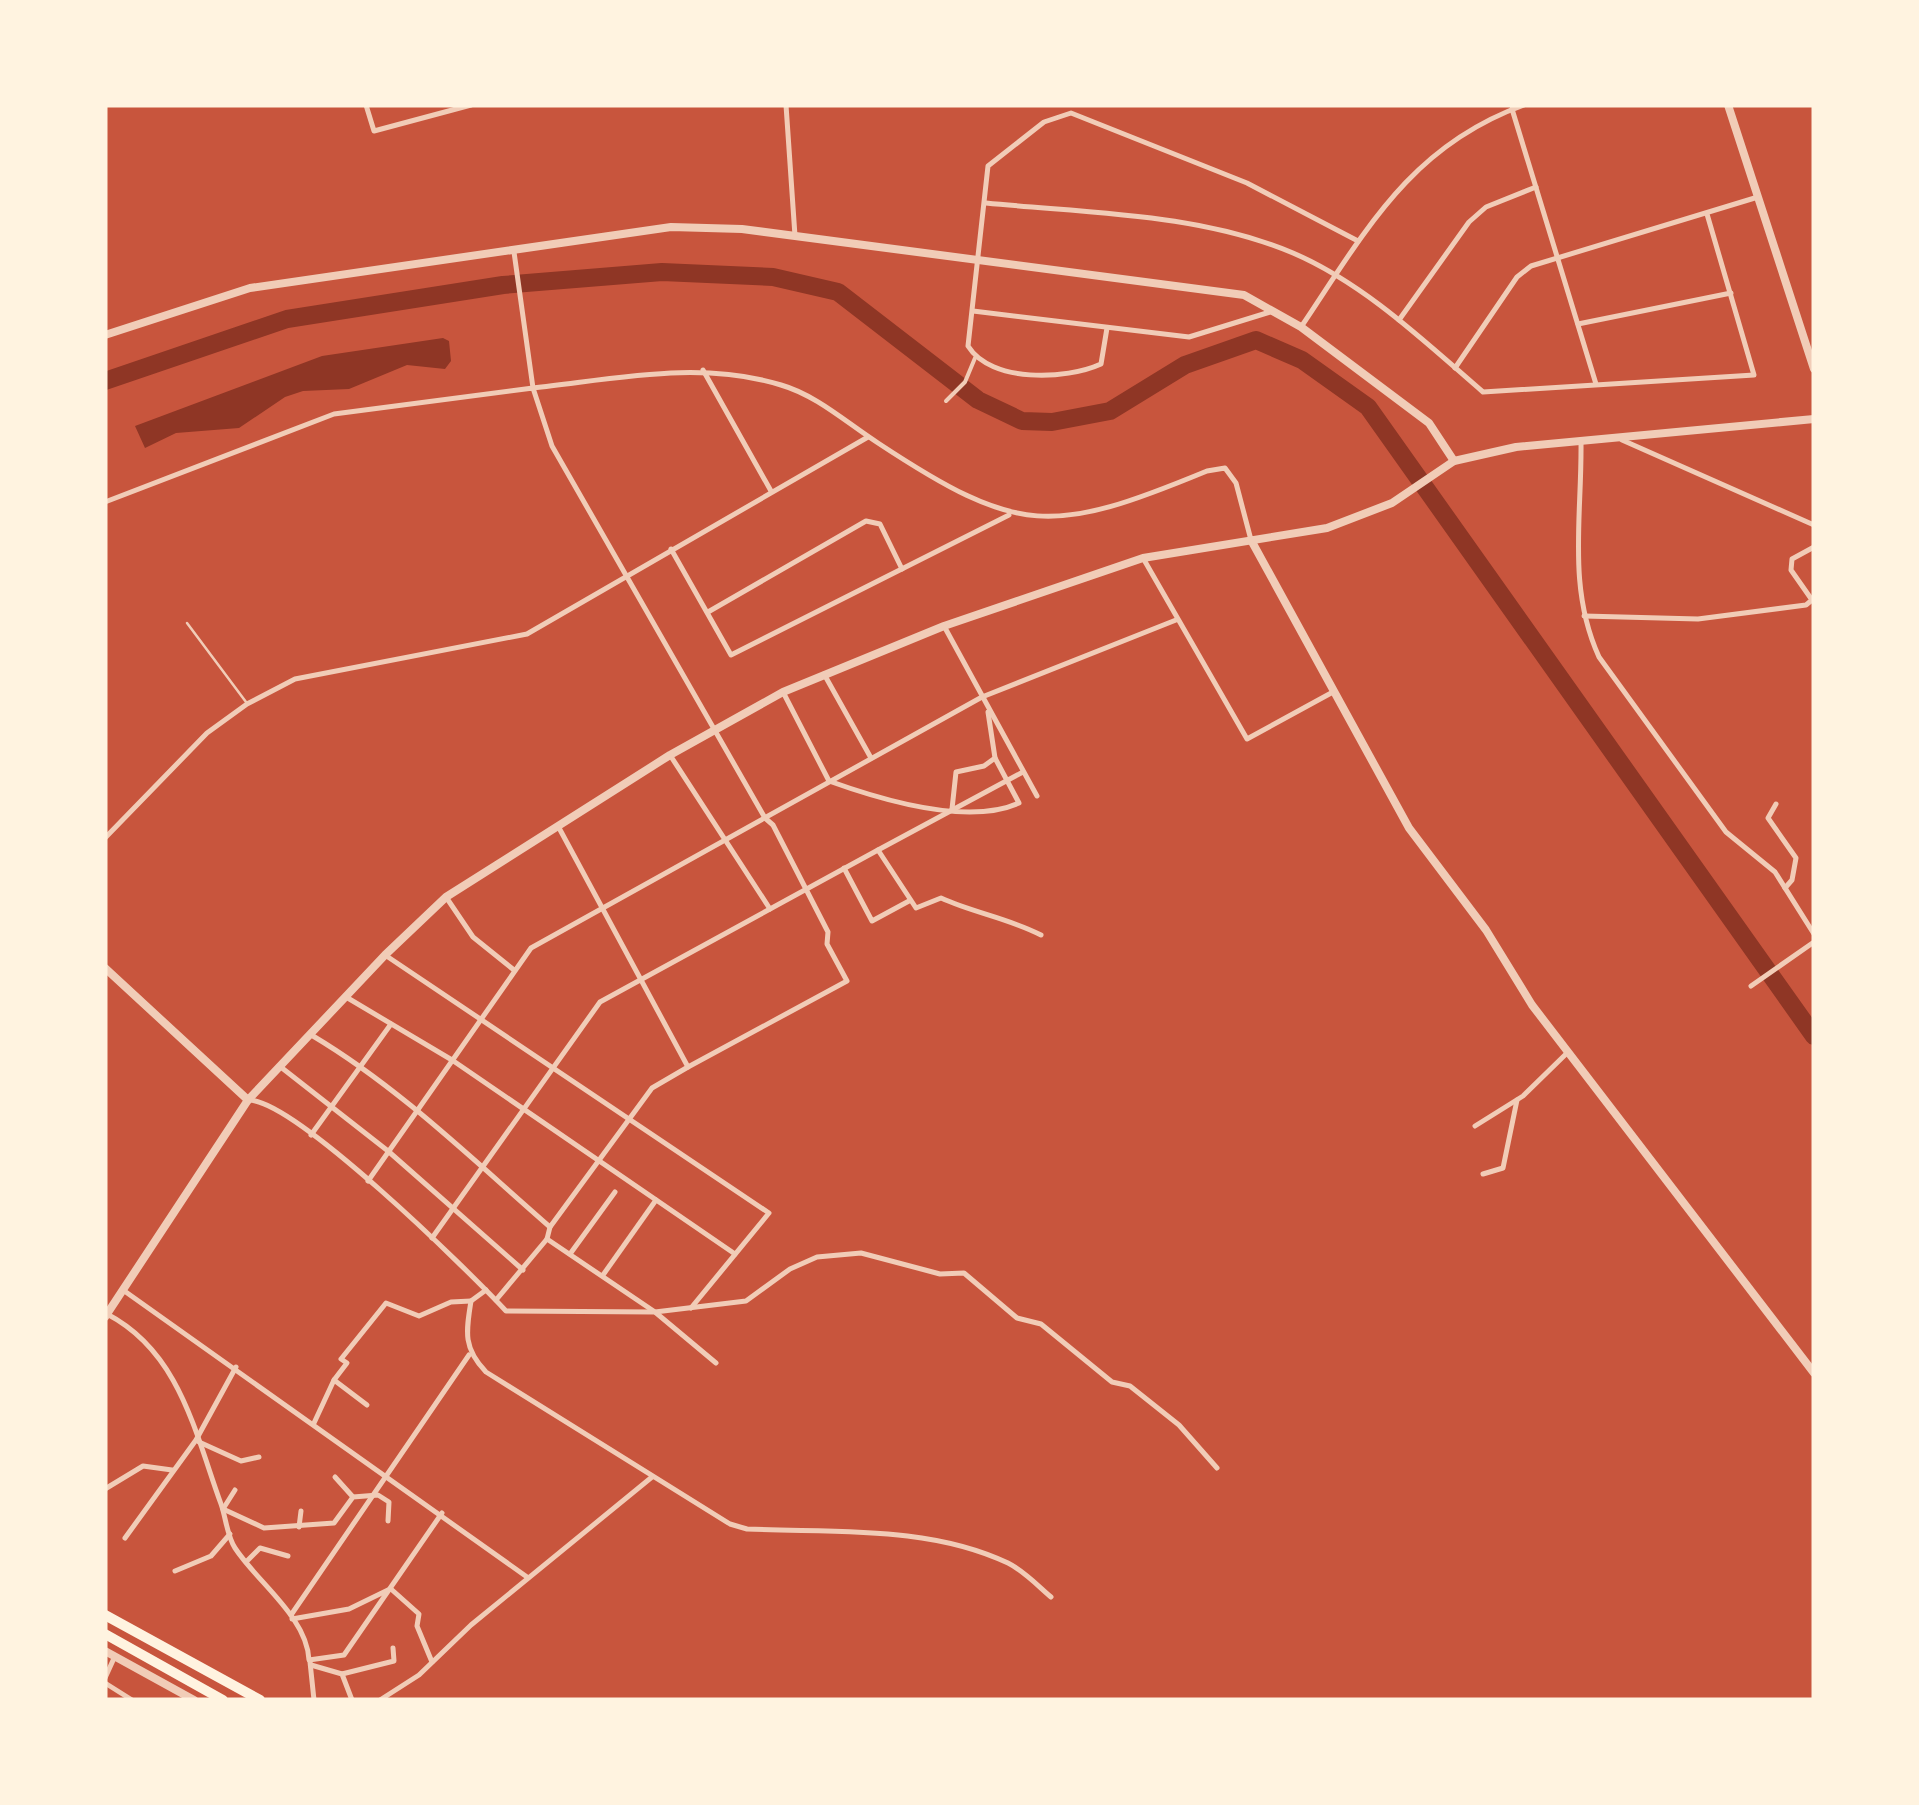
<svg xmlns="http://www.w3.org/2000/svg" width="1919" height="1805" viewBox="0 0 1919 1805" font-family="'Archivo Narrow',sans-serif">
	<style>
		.water { fill: #8f3625 }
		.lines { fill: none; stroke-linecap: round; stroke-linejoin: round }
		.river { stroke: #8f3625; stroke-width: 18 }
		.service { stroke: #f1ccb7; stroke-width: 2.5 }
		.pedestrian { stroke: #f1ccb7; stroke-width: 4 }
		.minor { stroke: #f1ccb7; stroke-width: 5 }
		.tertiary { stroke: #f1ccb7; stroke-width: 8 }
		.motorway { stroke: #fff3e0; stroke-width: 10 }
	</style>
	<rect width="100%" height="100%" fill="#c8553d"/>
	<polygon class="water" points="443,338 449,341 451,361 445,369 407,365 349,389 303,391 285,397 239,428 176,433 145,448 135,426 322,356"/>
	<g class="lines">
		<polyline class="river" points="105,381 287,319 503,285 662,272 773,277 838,292 978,400 1022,421 1052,422 1110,411 1185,365 1256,340 1302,360 1368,407 1814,1036"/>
		<polyline class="service" points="187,623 246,702"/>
		<polyline class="pedestrian" points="946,401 965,382 975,358"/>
		<g class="minor">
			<polyline points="366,105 374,131 471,105"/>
			<polyline points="786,105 795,236"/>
			<polyline points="1512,109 1596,384"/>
			<path d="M986,203C1086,213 1199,213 1293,253C1365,284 1425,342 1483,392L1754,375L1707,214"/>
			<path d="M514,252L533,388C615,379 700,360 781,385C816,395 847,423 878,443C1019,536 1052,535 1207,471L1225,468L1236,483L1251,540"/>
			<polyline points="973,311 1189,337 1270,312"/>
			<polyline points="1399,320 1469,222 1486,207 1536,187"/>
			<polyline points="1578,324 1731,293"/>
			<path d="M1301,327C1365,232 1410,146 1524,105"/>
			<path d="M1107,328L1101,364C1066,380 991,383 968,346L988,166L1044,122L1071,113L1247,183L1358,241"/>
			<polyline points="1455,368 1517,277 1531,266 1758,197"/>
			<polyline points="703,370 771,491"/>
			<polyline points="1622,440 1814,525"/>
			<path d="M1581,442C1582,517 1567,587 1599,657L1726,832L1775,872L1814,934"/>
			<polyline points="105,502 334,414 533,388 552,446 765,818 773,825 828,932 827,944 847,981 688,1067 558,826"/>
			<polyline points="671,549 731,655 1009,515"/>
			<polyline points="1143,558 1247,739 1333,692"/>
			<polyline points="708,612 866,521 880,524 902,569"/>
			<polyline points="1584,616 1698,619 1806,605 1812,600 1791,570 1792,559 1814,547"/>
			<polyline points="944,626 1037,796"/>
			<polyline points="824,674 871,758"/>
			<path d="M783,692L829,781C879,799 968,826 1019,803L995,758"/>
			<polyline points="670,755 770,909"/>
			<polyline points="1776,804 1768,818 1796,858 1792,880 1785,888"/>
			<polyline points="952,809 956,772 984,766 995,758 988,712"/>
			<polyline points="105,838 207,733 247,704 295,679 527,634 868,437"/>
			<polyline points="878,850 1023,772"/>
			<polyline points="844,868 872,921 909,901"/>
			<polyline points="446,897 473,937 514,970"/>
			<polyline points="385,955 769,1213 691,1308"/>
			<polyline points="1751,986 1814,942"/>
			<polyline points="346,997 452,1060 735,1254"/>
			<path d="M313,1036C400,1088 473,1160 550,1227"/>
			<polyline points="282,1068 388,1151 523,1270"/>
			<path d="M248,1100C294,1099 468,1270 506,1311L655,1312L716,1363"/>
			<polyline points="1475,1126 1523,1096 1567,1053"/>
			<polyline points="311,1135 391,1024"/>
			<polyline points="1483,1174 1503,1168 1517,1100"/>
			<polyline points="368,1181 531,948 982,697 1176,620"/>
			<path d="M432,1238L600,1002L878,850L916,908L941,898C974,913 1008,918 1041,935"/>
			<polyline points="547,1239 655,1312 746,1301 790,1269 817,1257 861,1253 940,1274 964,1273 1017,1318 1041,1324 1112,1382 1130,1386 1179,1425 1217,1468"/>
			<polyline points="570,1254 615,1192"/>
			<polyline points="603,1275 656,1200"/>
			<polyline points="123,1290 527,1577"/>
			<path d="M486,1290L471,1301C466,1332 463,1348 486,1372L730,1524L747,1529C833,1533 928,1525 1008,1563C1024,1571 1038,1586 1051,1597"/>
			<polyline points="496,1300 547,1239 550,1227 652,1088 688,1067"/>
			<path d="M107,1314C180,1352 195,1433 221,1504C226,1518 227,1536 235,1548C257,1582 307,1617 309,1660L344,1655L442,1513"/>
			<polyline points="334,1380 367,1405"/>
			<polyline points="314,1423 334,1380 347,1363 341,1359 386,1303 419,1316 451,1302 471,1301"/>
			<polyline points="199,1442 241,1461 259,1457"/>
			<polyline points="335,1477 353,1497"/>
			<polyline points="105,1489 143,1466 172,1470"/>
			<polyline points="235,1490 223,1509 264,1528 334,1523 353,1497 378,1495 389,1502 388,1521"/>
			<polyline points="299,1527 301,1511"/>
			<polyline points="125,1538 196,1440 236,1367"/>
			<polyline points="246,1562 260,1548 288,1556"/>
			<polyline points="175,1571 211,1556 230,1534"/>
			<polyline points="391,1589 419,1614 417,1626 432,1662"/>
			<polyline points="291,1615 469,1355"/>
			<polyline points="292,1619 349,1609 388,1590"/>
			<polyline points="310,1662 314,1700"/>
			<polyline points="311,1665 342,1674 352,1700"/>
			<polyline points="342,1674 394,1661 393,1648"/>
			<polyline points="105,1678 115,1656"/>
			<polyline points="105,1683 132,1700"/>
			<polyline points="380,1700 419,1675 471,1625 652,1477"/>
		</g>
		<g class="tertiary">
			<polyline points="1728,105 1814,369"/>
			<polyline points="105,335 250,288 671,227 742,229 1244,295 1301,327 1429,423 1454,461"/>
			<polyline points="1251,540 1409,828 1486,930 1532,1005 1814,1373"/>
			<polyline points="105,968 248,1100"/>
			<polyline points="105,1317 248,1100 385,955 446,897 670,755 783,692 944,626 1143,558 1327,528 1392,503 1454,461 1516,447 1814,419"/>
			<polyline points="105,1651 194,1700"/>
		</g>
		<g class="motorway">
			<polyline points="105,1615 260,1700"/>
			<polyline points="105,1634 223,1700"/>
		</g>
	</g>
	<rect width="1919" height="1805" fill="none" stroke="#fff3e0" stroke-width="215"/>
</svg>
